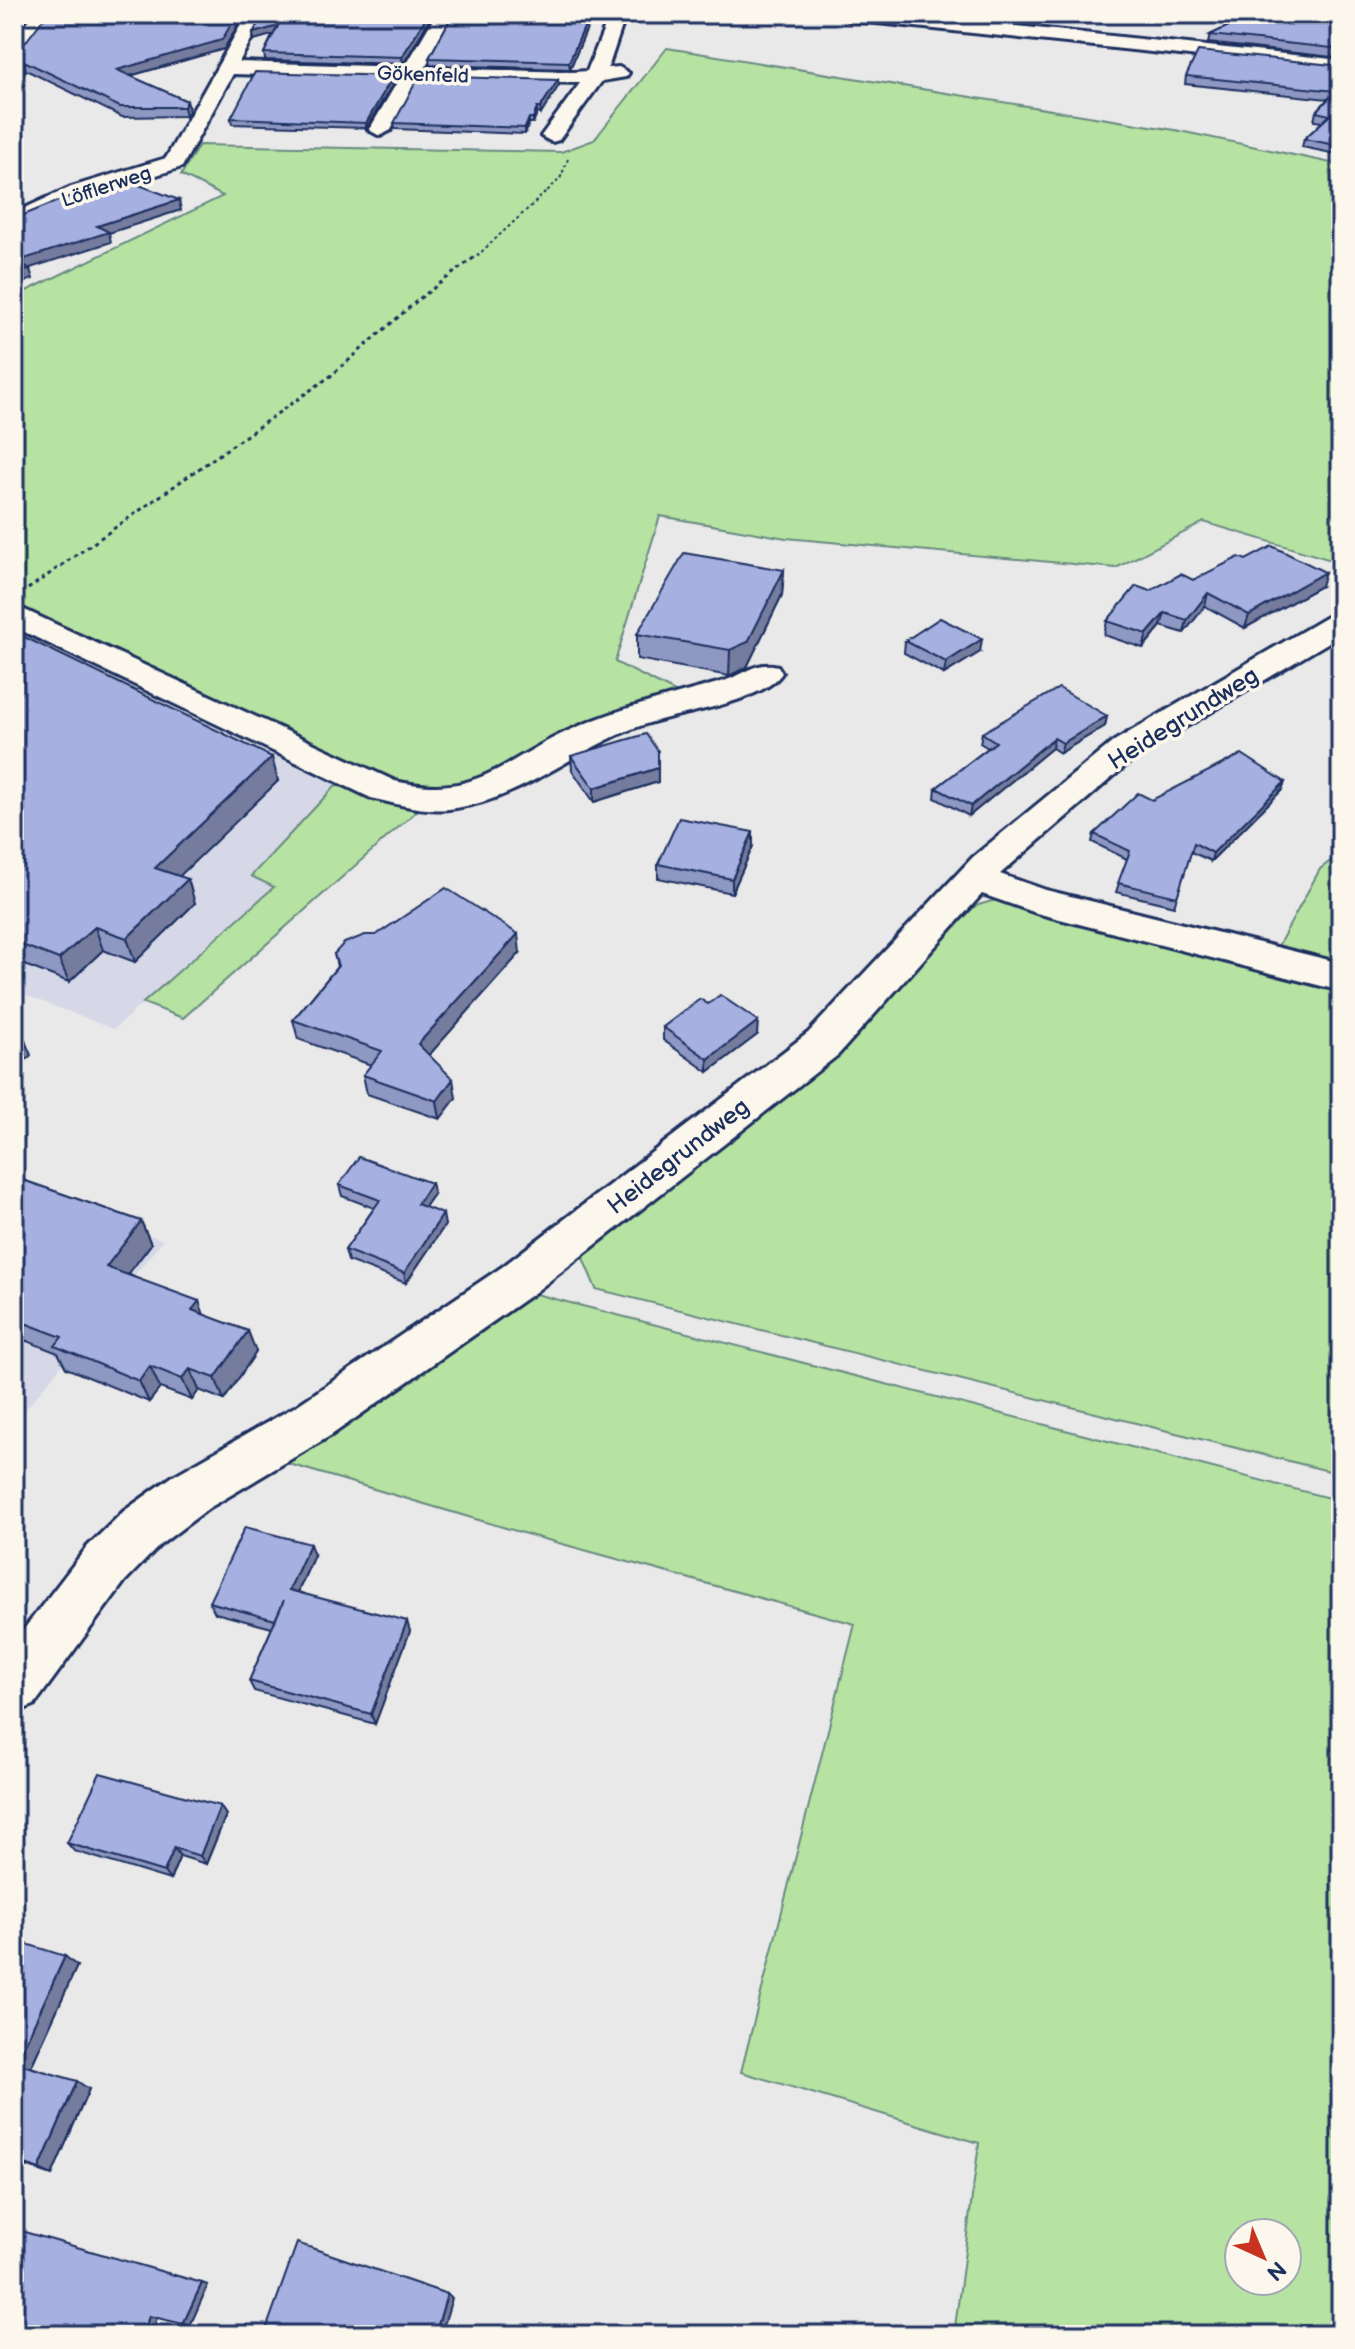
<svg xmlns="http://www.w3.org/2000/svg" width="1355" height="2349" viewBox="0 0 1355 2349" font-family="'Balsamiq Sans',sans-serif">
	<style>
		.built { fill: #d6d8e7 }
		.green { fill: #b6e3a1; stroke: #688980; stroke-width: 2; fill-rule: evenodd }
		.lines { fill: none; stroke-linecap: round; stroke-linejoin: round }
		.minor-casing { stroke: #1b2f5e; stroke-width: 6 }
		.path-far1 { stroke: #1b2f5e; stroke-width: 2; stroke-dasharray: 3 3; stroke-linecap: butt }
		.path { stroke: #1b2f5e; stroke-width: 3; stroke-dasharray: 4 4; stroke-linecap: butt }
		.minor { fill: #fbf7ec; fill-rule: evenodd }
		.wall { fill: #8f98c2; stroke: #1b2f5e; stroke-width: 2 }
		.shaded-wall { fill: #747c9e; stroke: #1b2f5e; stroke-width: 2 }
		.building { fill: #a6b1e1; stroke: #1b2f5e; stroke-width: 2 }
		.labels { text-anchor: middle; stroke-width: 7; stroke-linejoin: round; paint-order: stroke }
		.far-street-label { font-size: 20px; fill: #1b2f5e; stroke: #fbf7ec }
		.street-label { font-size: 24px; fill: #1b2f5e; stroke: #fbf7ec }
	</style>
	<rect width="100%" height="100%" fill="#eae9ea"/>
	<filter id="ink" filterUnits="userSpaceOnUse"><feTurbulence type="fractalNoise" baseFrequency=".0125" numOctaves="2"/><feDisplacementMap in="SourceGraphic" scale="16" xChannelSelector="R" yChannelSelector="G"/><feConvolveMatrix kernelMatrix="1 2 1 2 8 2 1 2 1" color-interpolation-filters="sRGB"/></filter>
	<g filter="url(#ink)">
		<g class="built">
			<polygon points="14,631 336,785 251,875 274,887 114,1029 14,991"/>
			<polygon points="14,1182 163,1240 14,1424"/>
		</g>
		<g class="green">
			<polygon points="667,48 1175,130 1341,165 1341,563 1204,522 1116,568 786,538 660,516 615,662 679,694 456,791 394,784 14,603 14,297 223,196 181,175 199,145 561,152 594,140"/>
			<polygon points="336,785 418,810 183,1018 143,1003 274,887 251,876"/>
			<polygon points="1341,853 1341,963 1278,946 1320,869"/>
			<polygon points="999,899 1341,990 1341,1474 596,1289 580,1251 837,1052 975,906"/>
			<path d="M524,1291L1341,1501V2335H954L979,2143L741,2072L855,1624L533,1536L286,1463ZM1239,2233H1287V2281H1239Z"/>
		</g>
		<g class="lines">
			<defs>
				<g id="minor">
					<polygon points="33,14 52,14 21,55 14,57 14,38"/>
					<polygon points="247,14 265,14 239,62 405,67 436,14 454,14 425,68 573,72 587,71 610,14 626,14 608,68 619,67 629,73 626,77 602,81 559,140 552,142 541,136 580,83 418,79 391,130 380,136 369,130 399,79 233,74 182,167 87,197 14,228 14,213 71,187 166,158"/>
					<polygon points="840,14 902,14 1341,60 1341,72 849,20"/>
					<path d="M14,605L395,781C478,800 501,761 570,730C618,708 670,697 721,682C742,676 755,660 778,666L782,673C762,703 681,712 646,724C580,745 526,798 456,808C427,813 400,805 371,798L14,627Z"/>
					<polygon points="1341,612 1341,635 1138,755 1000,874 1046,890 1341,963 1341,991 1036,913 982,894 838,1055 534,1293 330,1436 209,1508 160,1545 125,1581 34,1705 14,1713 14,1642 87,1547 124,1511 173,1476 296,1406 502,1267 808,1033 973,857 1114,741 1330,615"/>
				</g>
			</defs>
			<use href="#minor" class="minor-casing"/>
			<polyline class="path-far1" points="477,256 560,179 568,159"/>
			<polyline class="path" points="28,589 332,375 419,299 479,254"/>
			<use href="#minor" class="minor"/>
		</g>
		<g class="wall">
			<polygon points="276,14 433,14 403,64 265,60 264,53 273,34 254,40 253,33"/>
			<polygon points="453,14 593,14 570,69 430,65 429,58"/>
			<polygon points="1235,14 1341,14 1341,58 1208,43 1210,35 1248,17"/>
			<polygon points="104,19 224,49 130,76 187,101 189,111 186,116 122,117 26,70 14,86 14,50"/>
			<polygon points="1341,66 1341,155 1302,147 1304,139 1322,122 1314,121 1316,112 1328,99 1185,84 1186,76"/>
			<polygon points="394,82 366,128 232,124 231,118"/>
			<polygon points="559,85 541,114 537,113 533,123 529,123 525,134 395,129 394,123"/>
			<polygon points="1246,560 1321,586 1245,628 1205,606 1184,633 1161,626 1143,648 1104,635 1107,621 1150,591 1193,580"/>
			<polygon points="784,570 782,595 747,667 729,676 637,659 637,634"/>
			<polygon points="14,632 278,781 179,876 195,903 135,962 103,950 69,982 14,961"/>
			<polygon points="905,641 980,652 944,674 904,653"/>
			<polygon points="1107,716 1105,726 1060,753 1052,748 969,816 935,798 936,788 988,748 980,743 982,733"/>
			<polygon points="658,751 658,782 594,802 572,770 571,756"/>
			<polygon points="1285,782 1282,790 1211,861 1191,852 1174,906 1116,892 1127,859 1092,842 1094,834 1152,800"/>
			<polygon points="753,846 732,893 658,878 658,864"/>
			<polygon points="520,953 429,1055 456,1098 440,1119 367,1094 363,1075 371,1065 298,1039 293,1020 337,967 334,954"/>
			<polygon points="663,1027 757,1035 708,1072 663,1040"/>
			<polygon points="14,1177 141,1221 151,1244 128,1274 204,1315 248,1331 256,1352 224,1400 199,1390 192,1400 160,1388 149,1402 66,1368 58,1353 14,1336"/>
			<polygon points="339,1185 434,1194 425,1207 445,1225 406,1283 348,1261 345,1250 374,1208 342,1196"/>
			<polygon points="314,1555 298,1592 410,1631 375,1724 254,1691 249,1681 272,1628 215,1613 209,1602"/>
			<polygon points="220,1806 226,1815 206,1864 180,1856 170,1880 74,1851 67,1843"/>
			<polygon points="14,1940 77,1966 31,2067 89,2089 52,2175 14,2162"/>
		</g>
		<g class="shaded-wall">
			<polygon points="20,14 23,22 14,34 14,22"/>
			<polygon points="237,14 244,14 224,49 119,79 117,70"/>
			<polygon points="428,14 433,14 403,64 402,57"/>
			<polygon points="590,14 593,14 570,69 569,62"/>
			<polygon points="278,26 279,33 254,40 253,33"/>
			<polygon points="24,61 26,70 14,86 14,73"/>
			<polygon points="393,76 394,82 366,128 366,123"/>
			<polygon points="558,80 559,85 541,114 540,108"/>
			<polygon points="187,101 189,111 186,116 184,107"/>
			<polygon points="537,108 537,113 533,123 533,118"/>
			<polygon points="529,118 529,123 525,134 525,128"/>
			<polygon points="20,196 23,205 14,211 14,199"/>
			<polygon points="179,200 181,210 109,233 111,242 21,271 18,261 97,226"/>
			<polygon points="30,269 33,279 14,286 14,274"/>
			<polygon points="784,570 782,595 747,667 729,676 730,650"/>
			<polygon points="1325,572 1321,586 1245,628 1249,615"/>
			<polygon points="1208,593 1205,606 1184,633 1187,620"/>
			<polygon points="1165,613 1161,626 1143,648 1147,634"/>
			<polygon points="982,639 980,652 944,674 946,662"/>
			<polygon points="1107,716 1105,726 1060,753 1063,743"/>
			<polygon points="1054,738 1052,748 969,816 971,806"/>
			<polygon points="272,757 278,781 163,892 155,868"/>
			<polygon points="658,768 658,782 594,802 594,788"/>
			<polygon points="1285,782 1282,790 1211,861 1213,853"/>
			<polygon points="753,832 753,846 732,893 732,879"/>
			<polygon points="188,879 195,903 135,962 127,938"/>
			<polygon points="95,927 103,950 69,982 59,959"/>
			<polygon points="518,934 520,953 422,1063 418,1044"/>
			<polygon points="758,1021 757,1035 708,1072 708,1059"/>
			<polygon points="25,1041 31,1055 14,1072 14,1052"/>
			<polygon points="453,1079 456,1098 440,1119 437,1101"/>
			<polygon points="431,1183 434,1194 419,1215 417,1204"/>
			<polygon points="443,1214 445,1225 406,1283 404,1273"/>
			<polygon points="141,1221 151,1244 117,1289 106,1267"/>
			<polygon points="199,1301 207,1323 192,1310"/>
			<polygon points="248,1331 256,1352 224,1400 215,1378"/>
			<polygon points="150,1366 160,1388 149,1402 139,1381"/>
			<polygon points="190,1369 199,1390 192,1400 182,1379"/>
			<polygon points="310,1544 314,1555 294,1601 289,1590"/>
			<polygon points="407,1621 410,1631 375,1724 371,1714"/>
			<polygon points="220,1806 226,1815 206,1864 200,1856"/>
			<polygon points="174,1848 180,1856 170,1880 164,1872"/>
			<polygon points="65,1956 77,1966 29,2071 16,2063"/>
			<polygon points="77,2081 89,2089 52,2175 39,2169"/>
			<polygon points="202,2283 208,2285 190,2326 183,2324"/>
			<polygon points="447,2294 452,2298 441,2335 435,2335"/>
			<polygon points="149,2316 157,2318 151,2335 143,2335"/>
		</g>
		<g class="building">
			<polygon points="14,14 20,14 14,22"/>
			<polygon points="47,14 103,14 98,21 125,14 237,14 222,40 117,70 187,101 184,107 120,107 24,61 14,73 14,50 21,48"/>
			<polygon points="263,14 275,15 276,14 428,14 402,57 264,53 278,26 253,33"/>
			<polygon points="453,14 590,14 569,62 429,58"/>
			<polygon points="1254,14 1341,14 1341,49 1210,35"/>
			<polygon points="1198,51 1341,66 1341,146 1304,139 1330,115 1316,112 1336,91 1186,76"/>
			<polygon points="255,72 393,76 366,123 231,118"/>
			<polygon points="419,76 558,80 540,108 537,108 533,118 529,118 525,128 394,123"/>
			<polygon points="126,180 179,200 97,226 109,232 18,261 30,269 14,274 14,219 63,199"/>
			<polygon points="14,192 20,196 14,199"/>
			<polygon points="1272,546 1325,572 1249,615 1208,593 1187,620 1165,613 1147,634 1107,621 1136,586 1150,591 1181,574 1193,580 1239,557 1246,560"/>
			<polygon points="684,553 784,570 748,642 730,650 637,634"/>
			<polygon points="940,618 982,639 946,662 905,641"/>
			<polygon points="14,632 272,757 155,868 188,879 127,938 95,927 59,959 14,942"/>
			<polygon points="1059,688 1107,716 1063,743 1054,738 971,806 936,788 996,742 982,733"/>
			<polygon points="646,734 658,751 658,768 594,788 571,756"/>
			<polygon points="1242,754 1285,782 1213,853 1194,843 1177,897 1118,883 1130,851 1094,834 1138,793 1152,800"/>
			<polygon points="679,818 753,832 732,879 658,864"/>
			<polygon points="446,888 518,934 418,1044 453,1079 437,1101 363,1075 382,1051 293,1020 338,966 334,954 344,943 365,935 376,935"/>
			<polygon points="720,995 758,1021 708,1059 663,1027 700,999 708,1004"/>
			<polygon points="14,1037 25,1041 14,1052"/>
			<polygon points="359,1157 431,1183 417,1204 443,1214 404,1273 345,1250 380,1200 339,1185"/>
			<polygon points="14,1177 141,1221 106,1267 199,1301 192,1310 248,1331 215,1378 190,1369 182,1379 150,1366 139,1381 55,1346 62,1337 14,1319"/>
			<polygon points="245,1527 310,1544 289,1590 407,1621 371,1714 249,1681 284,1600 275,1620 209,1602"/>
			<polygon points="100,1773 220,1806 200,1856 174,1848 164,1872 67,1843"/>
			<polygon points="14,1940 65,1956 16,2063 77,2081 39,2169 14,2160"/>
			<polygon points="14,2229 202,2283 183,2324 149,2316 143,2335 68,2335 61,2334 61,2335 14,2335"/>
			<polygon points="297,2243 447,2294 435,2335 264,2335"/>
		</g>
	</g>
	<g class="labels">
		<g class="far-street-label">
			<text transform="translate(423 74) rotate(2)" y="7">Gökenfeld</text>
			<text transform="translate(106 186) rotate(-18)" y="7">Löfflerweg</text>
		</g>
		<g class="street-label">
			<text transform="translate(1183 718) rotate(-32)" y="8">Heidegrundweg</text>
			<text transform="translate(678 1156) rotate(-38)" y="8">Heidegrundweg</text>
		</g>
	</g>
	<rect width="1355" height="2349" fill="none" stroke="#fbf7ec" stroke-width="48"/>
	<rect x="24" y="24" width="1307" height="2301" fill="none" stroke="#1b2f5e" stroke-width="3" filter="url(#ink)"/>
	<g transform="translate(1263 2257) rotate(136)"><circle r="38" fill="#fbf7ec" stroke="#a1a7b3" stroke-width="2"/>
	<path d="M0-6L14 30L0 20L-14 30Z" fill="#c8321e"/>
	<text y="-12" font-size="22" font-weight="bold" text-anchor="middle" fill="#1b2f5e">N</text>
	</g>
</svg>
